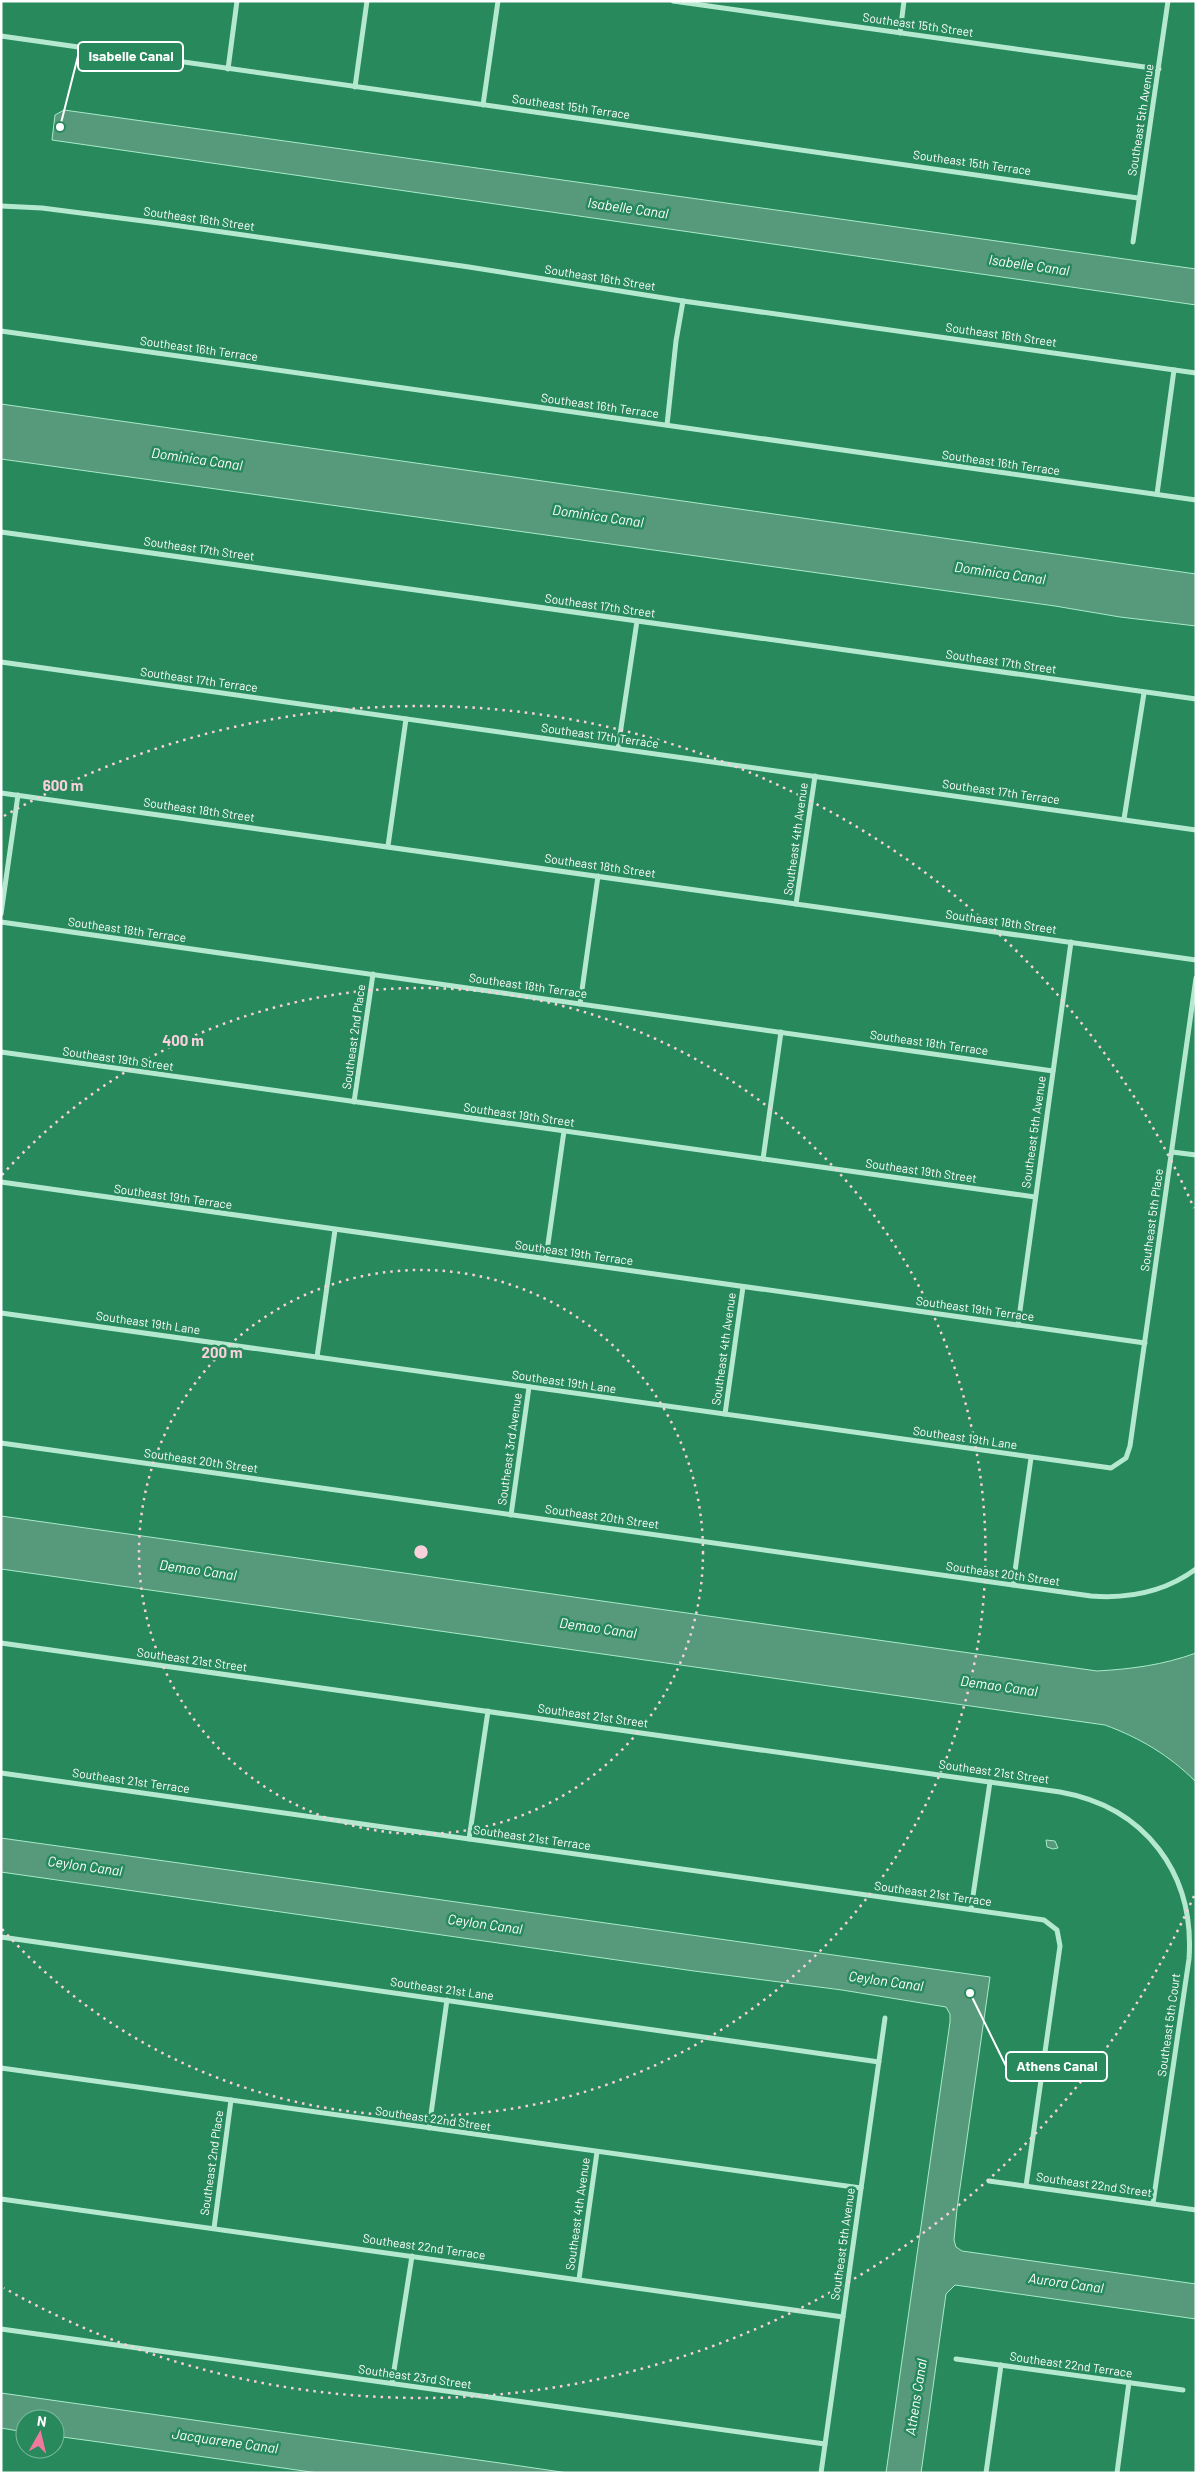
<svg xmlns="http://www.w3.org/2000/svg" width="1197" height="2474" viewBox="0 0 1197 2474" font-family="Barlow,sans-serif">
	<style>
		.water { fill: #569a7b; stroke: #a8eaca }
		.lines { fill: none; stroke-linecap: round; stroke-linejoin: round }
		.street { stroke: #b4e9d0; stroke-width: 5 }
		.ring { fill: none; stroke: #fad0dd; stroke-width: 2.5; stroke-dasharray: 2.5 5 }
		.labels { text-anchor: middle; stroke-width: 5; stroke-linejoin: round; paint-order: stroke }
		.street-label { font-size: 12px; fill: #fff; stroke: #27895c }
		.water-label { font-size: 14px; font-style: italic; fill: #fff; stroke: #27895c }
		.centre { fill: #fad0dd; stroke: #27895c; stroke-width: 2.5 }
		.ring-label { font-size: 15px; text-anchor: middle; font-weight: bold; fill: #fad0dd; stroke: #27895c; stroke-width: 5; stroke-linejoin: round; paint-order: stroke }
		.leader { fill: none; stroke: #fff; stroke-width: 2 }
		.callout-dot { fill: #fff; stroke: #27895c; stroke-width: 2 }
		.callout { fill: #27895c; stroke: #fff; stroke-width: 2 }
		.callout-label { font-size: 14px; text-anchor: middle; font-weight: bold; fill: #fff }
	</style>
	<rect width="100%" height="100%" fill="#27895c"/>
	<g class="water">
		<polygon points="64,110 1196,269 1196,305 52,140 55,115"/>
		<polygon points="1,404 1196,574 1196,626 1120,617 1055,606 1,459"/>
		<path d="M1,1516L1097,1671C1132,1669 1163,1665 1196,1653V1782C1169,1755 1140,1738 1105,1725L1,1569Z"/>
		<polygon points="1,1838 990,1977 957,2209 954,2240 956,2247 962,2251 1196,2284 1196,2319 955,2285 946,2294 921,2473 886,2473 950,2022 950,2014 946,2007 842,1990 694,1971 1,1872"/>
		<polygon points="1046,1840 1055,1841 1058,1848 1053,1849 1047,1847"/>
		<polygon points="1,2393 507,2464 568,2473 318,2473 92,2441 55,2436 55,2419 25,2419 25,2432 1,2428"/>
	</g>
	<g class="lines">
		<g class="street">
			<polyline points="673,1 1159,69"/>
			<polyline points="900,33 904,1"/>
			<polyline points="1,36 1138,198"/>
			<polyline points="228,69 237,1"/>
			<polyline points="355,87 367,1"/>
			<polyline points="483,105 498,1"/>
			<polyline points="1,206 42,208 159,223 469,267 683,301 1196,373"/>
			<polyline points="1133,242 1168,1"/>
			<polyline points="1,331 1196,500"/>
			<polyline points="667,425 676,341 683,301"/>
			<polyline points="1157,494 1174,370"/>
			<polyline points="1,532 1196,699"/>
			<polyline points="1,662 1196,830"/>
			<polyline points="618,748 637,621"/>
			<polyline points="1,793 1196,960"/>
			<polyline points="1124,819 1144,693"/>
			<polyline points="388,846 406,719"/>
			<polyline points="796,904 815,776"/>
			<polyline points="1,914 18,795"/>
			<polyline points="1,922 1053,1071"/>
			<polyline points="580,1004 598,876"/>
			<polyline points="1,1052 1035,1197"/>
			<polyline points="354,1102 373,974"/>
			<polyline points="1172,1152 1196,1155"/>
			<polyline points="763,1159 781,1032"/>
			<polyline points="1,1182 1145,1343"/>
			<polyline points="546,1258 564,1131"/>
			<polyline points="1,1313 1111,1468 1126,1458 1130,1446 1196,978"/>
			<polyline points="1018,1325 1071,942"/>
			<polyline points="317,1357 335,1230"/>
			<polyline points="725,1414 743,1287"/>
			<path d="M1,1443L1091,1596C1129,1599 1165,1592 1196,1569"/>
			<polyline points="511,1515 529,1387"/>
			<polyline points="1013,1585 1031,1458"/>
			<path d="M1,1643L1060,1792C1145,1807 1195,1873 1189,1959L1153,2203"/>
			<polyline points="1,1773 1044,1920 1057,1930 1060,1946 1026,2186"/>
			<polyline points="469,1839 488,1711"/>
			<polyline points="971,1909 990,1782"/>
			<polyline points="1,1937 879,2062"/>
			<polyline points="1,2068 861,2188"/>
			<polyline points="429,2128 447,2000"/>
			<polyline points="989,2181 1196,2210"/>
			<polyline points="1,2199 843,2317"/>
			<polyline points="214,2228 231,2100"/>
			<polyline points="579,2279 597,2152"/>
			<polyline points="1,2329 825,2444"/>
			<polyline points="956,2359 1183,2390"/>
			<polyline points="392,2383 412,2256"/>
			<polyline points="821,2473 885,2018"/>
			<polyline points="986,2473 1001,2365"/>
			<polyline points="1117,2473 1129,2382"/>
		</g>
	</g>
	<g class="ring">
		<circle cx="421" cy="1552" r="282"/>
		<path d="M2 1175A564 564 0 1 1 2 1929"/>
		<path d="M1194 1896A846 846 0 0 1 4 2288M4 816A846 846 0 0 1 1194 1208"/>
	</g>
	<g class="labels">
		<g class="street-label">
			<text transform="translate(918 25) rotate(8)" y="4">Southeast 15th Street</text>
			<text transform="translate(571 107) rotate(8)" y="4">Southeast 15th Terrace</text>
			<text transform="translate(1141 120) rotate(-81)" y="4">Southeast 5th Avenue</text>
			<text transform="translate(972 163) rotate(8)" y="4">Southeast 15th Terrace</text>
			<text transform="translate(199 219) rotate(8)" y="4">Southeast 16th Street</text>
			<text transform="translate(600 278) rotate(9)" y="4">Southeast 16th Street</text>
			<text transform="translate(1001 335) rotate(8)" y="4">Southeast 16th Street</text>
			<text transform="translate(199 349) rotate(8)" y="4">Southeast 16th Terrace</text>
			<text transform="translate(600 406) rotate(8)" y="4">Southeast 16th Terrace</text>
			<text transform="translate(1001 463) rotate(8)" y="4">Southeast 16th Terrace</text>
			<text transform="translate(199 549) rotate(8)" y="4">Southeast 17th Street</text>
			<text transform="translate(600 606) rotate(8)" y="4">Southeast 17th Street</text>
			<text transform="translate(1001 662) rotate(8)" y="4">Southeast 17th Street</text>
			<text transform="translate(199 680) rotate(8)" y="4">Southeast 17th Terrace</text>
			<text transform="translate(600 736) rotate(8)" y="4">Southeast 17th Terrace</text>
			<text transform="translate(1001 792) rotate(8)" y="4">Southeast 17th Terrace</text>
			<text transform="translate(199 810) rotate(8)" y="4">Southeast 18th Street</text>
			<text transform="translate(796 839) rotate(-82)" y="4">Southeast 4th Avenue</text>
			<text transform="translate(600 866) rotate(8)" y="4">Southeast 18th Street</text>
			<text transform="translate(1001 922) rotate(8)" y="4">Southeast 18th Street</text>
			<text transform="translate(127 930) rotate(8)" y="4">Southeast 18th Terrace</text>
			<text transform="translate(528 986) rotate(8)" y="4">Southeast 18th Terrace</text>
			<text transform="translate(354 1037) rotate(-82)" y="4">Southeast 2nd Place</text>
			<text transform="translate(929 1043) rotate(8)" y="4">Southeast 18th Terrace</text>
			<text transform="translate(118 1059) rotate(8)" y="4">Southeast 19th Street</text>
			<text transform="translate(519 1115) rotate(8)" y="4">Southeast 19th Street</text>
			<text transform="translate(1034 1132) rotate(-82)" y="4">Southeast 5th Avenue</text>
			<text transform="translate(921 1171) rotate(8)" y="4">Southeast 19th Street</text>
			<text transform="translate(173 1197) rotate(8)" y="4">Southeast 19th Terrace</text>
			<text transform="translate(1152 1220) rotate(-82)" y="4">Southeast 5th Place</text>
			<text transform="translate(574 1253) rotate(8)" y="4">Southeast 19th Terrace</text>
			<text transform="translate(975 1309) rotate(8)" y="4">Southeast 19th Terrace</text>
			<text transform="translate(148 1323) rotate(8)" y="4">Southeast 19th Lane</text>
			<text transform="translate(724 1349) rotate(-82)" y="4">Southeast 4th Avenue</text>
			<text transform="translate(564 1382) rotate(8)" y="4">Southeast 19th Lane</text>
			<text transform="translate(965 1438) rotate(8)" y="4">Southeast 19th Lane</text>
			<text transform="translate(510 1449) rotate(-82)" y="4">Southeast 3rd Avenue</text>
			<text transform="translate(201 1461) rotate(8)" y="4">Southeast 20th Street</text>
			<text transform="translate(602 1517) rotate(8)" y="4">Southeast 20th Street</text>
			<text transform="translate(1003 1574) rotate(8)" y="4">Southeast 20th Street</text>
			<text transform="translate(192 1660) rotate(8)" y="4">Southeast 21st Street</text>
			<text transform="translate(593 1716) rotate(8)" y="4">Southeast 21st Street</text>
			<text transform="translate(994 1772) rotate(8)" y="4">Southeast 21st Street</text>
			<text transform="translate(131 1781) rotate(8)" y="4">Southeast 21st Terrace</text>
			<text transform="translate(532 1838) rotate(8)" y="4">Southeast 21st Terrace</text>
			<text transform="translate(933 1894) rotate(8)" y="4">Southeast 21st Terrace</text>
			<text transform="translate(442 1989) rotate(8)" y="4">Southeast 21st Lane</text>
			<text transform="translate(1169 2025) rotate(-82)" y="4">Southeast 5th Court</text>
			<text transform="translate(433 2119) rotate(8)" y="4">Southeast 22nd Street</text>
			<text transform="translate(212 2163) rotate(-82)" y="4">Southeast 2nd Place</text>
			<text transform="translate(1094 2185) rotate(8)" y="4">Southeast 22nd Street</text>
			<text transform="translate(578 2214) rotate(-82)" y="4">Southeast 4th Avenue</text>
			<text transform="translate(843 2244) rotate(-82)" y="4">Southeast 5th Avenue</text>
			<text transform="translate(424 2247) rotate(8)" y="4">Southeast 22nd Terrace</text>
			<text transform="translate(1071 2365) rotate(8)" y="4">Southeast 22nd Terrace</text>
			<text transform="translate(415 2377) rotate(8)" y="4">Southeast 23rd Street</text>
		</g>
		<g class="water-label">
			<text transform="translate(628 208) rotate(8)" y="5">Isabelle Canal</text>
			<text transform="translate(1029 265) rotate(8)" y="5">Isabelle Canal</text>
			<text transform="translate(197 459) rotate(8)" y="5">Dominica Canal</text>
			<text transform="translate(598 516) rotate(8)" y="5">Dominica Canal</text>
			<text transform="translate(1000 573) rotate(8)" y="5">Dominica Canal</text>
			<text transform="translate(198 1570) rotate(8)" y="5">Demao Canal</text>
			<text transform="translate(598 1628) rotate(8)" y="5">Demao Canal</text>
			<text transform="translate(999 1686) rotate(8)" y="5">Demao Canal</text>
			<text transform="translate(85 1866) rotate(8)" y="5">Ceylon Canal</text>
			<text transform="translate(485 1924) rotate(8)" y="5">Ceylon Canal</text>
			<text transform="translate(886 1981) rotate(8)" y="5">Ceylon Canal</text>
			<text transform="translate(1066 2283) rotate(8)" y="5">Aurora Canal</text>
			<text transform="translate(916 2397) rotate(-81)" y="5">Athens Canal</text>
			<text transform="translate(225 2441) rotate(8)" y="5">Jacquarene Canal</text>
		</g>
	</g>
	<circle cx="421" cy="1552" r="8" class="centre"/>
	<g class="ring-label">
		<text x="63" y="791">600 m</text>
		<text x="183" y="1046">400 m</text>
		<text x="222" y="1358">200 m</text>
	</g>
	<path class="leader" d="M60 127L78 56M970 1993L1006 2066"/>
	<g class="callout-dot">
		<circle cx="60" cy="127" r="5"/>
		<circle cx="970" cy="1993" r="5"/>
	</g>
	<g class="callout">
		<rect x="78" y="42" width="105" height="29" rx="5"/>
		<rect x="1006" y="2052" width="101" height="29" rx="5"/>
	</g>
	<g class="callout-label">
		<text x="131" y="61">Isabelle Canal</text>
		<text x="1057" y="2071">Athens Canal</text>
	</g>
	<rect width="1197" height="2474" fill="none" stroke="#ffffff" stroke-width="5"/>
	<g transform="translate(40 2434) rotate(8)"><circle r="24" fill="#27895c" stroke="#7db89d"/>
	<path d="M0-4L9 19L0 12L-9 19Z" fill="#f2799e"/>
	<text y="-8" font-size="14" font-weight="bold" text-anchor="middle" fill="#ffffff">N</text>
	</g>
</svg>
